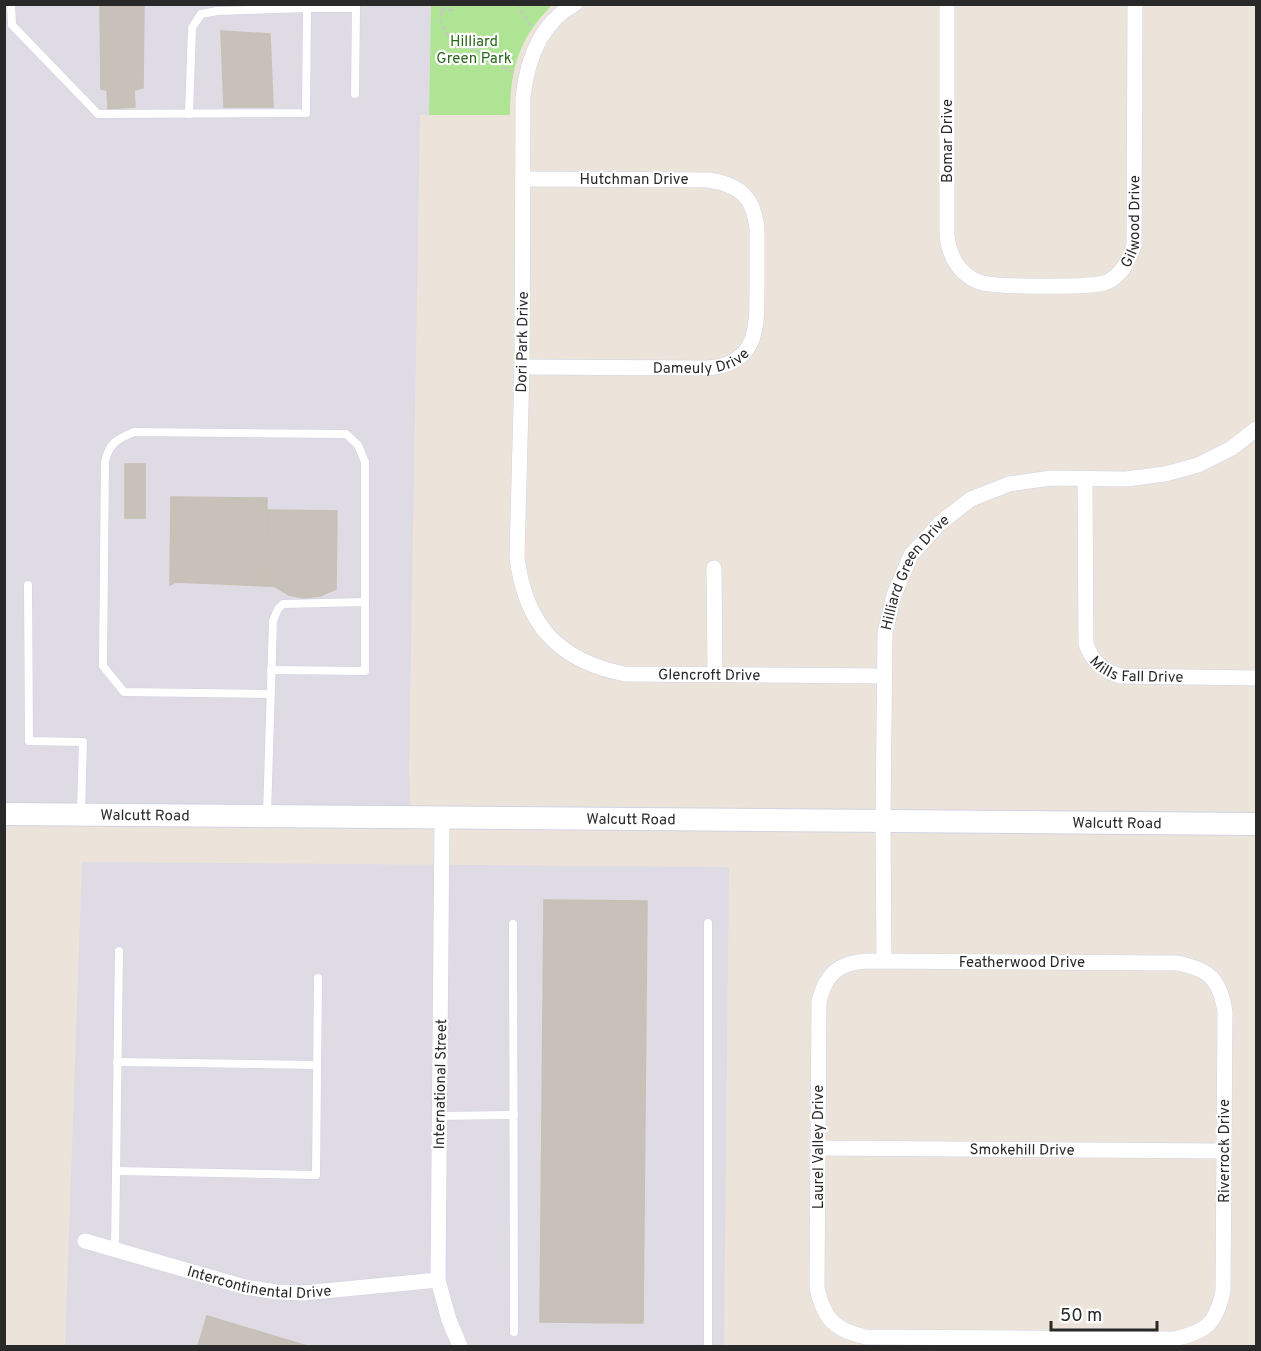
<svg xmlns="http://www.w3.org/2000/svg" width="1261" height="1351" viewBox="0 0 1261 1351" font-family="Overpass,sans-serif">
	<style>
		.industrial { fill: #dedbe4 }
		.green { fill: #afe494 }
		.building { fill: #c7c1ba; stroke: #c7c0b4; stroke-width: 1.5 }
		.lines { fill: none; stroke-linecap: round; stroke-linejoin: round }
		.lane-casing { stroke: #cfd3e2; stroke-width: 9 }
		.street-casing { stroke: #cfd3e2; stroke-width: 16 }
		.secondary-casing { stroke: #cfd3e2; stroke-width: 24 }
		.path { stroke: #c7c7c7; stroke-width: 2; stroke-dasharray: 4.5 3; stroke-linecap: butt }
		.lane { stroke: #fff; stroke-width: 8 }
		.street { stroke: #fff; stroke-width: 15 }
		.secondary { stroke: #fff; stroke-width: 22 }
		.labels { text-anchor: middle; stroke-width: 4.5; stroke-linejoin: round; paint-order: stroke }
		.park-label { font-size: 15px; fill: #276717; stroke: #fff }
		.street-label { font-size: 15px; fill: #292929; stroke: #fff }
	</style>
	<rect width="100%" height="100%" fill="#ece4da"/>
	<g class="industrial">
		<polygon points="5,5 431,5 429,115 420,115 409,769 411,818 5,814"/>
		<polygon points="82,862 729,867 724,1346 65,1346"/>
	</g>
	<path class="green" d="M431,5H552C519,38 510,69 510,115H429Z"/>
	<g class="building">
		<polygon points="100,4 144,4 143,88 134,90 135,107 108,109 107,90 101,89"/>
		<polygon points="221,31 270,34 273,107 224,107"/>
		<rect x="125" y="464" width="20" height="54"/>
		<polygon points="171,497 267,498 266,586 176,582 170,585"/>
		<polygon points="268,510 337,511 336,589 320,596 304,598 289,595 274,586 266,586"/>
		<polygon points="544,900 647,901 643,1323 540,1322"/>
		<polygon points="207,1316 307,1346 198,1346"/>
	</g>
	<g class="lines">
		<defs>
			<g id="lane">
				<polyline points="11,4 12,25 98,114 306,113 307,8 356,8 356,4"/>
				<polyline points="355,94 356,8"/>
				<polyline points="189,114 192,28 201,14 217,11 307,8"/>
				<polyline points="28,585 29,741 83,742 81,812"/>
				<path d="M270,694L124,692L103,666L105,462C109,443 117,439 134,432L346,434L358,445L365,462V671L271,670"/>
				<polyline points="267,815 273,621 278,609 283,604 365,602"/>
				<polyline points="708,923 708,1346"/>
				<polyline points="513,924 514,1332"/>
				<polyline points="117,1062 317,1065"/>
				<polyline points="440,1116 514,1115"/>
				<polyline points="116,1171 316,1175 318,978"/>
				<polyline points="115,1250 119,951"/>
			</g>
			<g id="street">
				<path id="s1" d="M575,4C540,23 527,61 523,97L522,367L517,557C525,624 558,661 625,674L884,676"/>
				<path id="s2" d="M947,4V236C949,253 955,268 971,278C974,280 979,282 983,283C1000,287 1093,288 1107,282C1122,275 1128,261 1134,246L1135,4"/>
				<path id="s3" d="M522,367L708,368C757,364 757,329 757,290C757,269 757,249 757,229C754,197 740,185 709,180L523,179"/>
				<path id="s4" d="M1085,478L1086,644C1093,663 1102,670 1120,676L1256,678"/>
				<polyline points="714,568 715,673"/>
				<polyline points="442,819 438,1280 449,1320 460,1346"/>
				<path id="s5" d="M884,960L883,821L885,633L894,595L911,555L940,523L971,499L1009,484L1051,478L1126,479L1165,474L1198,465L1232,448L1256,429"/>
				<path d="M866,961L1177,963C1209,969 1220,979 1225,1012L1223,1291C1216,1324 1206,1332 1174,1339L866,1337C834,1330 824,1319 817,1288L819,1001C826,974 838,963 866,961Z"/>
				<path id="s6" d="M818,1148L1224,1151"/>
				<path id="s7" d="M85,1241L245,1287L276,1292L303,1293L438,1280"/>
			</g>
			<g id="secondary">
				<path id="s8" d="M4,814L1256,824"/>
			</g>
		</defs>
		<use href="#lane" class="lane-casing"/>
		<use href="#street" class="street-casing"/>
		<use href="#secondary" class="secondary-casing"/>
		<g class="path">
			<path d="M443,4C433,41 465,44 490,56C498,61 504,69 513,72"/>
			<polyline points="516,4 531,26"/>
			<polyline points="441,10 456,10"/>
		</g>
		<use href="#lane" class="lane"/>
		<use href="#street" class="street"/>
		<use href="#secondary" class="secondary"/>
	</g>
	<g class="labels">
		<g class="park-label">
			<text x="474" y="46">Hilliard<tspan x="474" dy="17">Green Park</tspan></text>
		</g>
		<g class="street-label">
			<text transform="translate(947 141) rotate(-90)" y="5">Bomar Drive</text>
			<text x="634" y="184">Hutchman Drive</text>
			<text dy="5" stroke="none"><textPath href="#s2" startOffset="490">Gilwood Drive</textPath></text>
			<text transform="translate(522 342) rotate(-89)" y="5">Dori Park Drive</text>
			<text dy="5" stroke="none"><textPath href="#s3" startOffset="180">Dameuly Drive</textPath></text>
			<text dy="5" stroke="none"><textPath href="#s5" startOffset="396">Hilliard Green Drive</textPath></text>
			<text dy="5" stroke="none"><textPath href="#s4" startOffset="230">Mills Fall Drive</textPath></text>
			<text dy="5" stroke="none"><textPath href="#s1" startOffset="828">Glencroft Drive</textPath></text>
			<text dy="5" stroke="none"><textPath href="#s8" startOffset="141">Walcutt Road</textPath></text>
			<text dy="5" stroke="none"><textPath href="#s8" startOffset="627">Walcutt Road</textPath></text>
			<text dy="5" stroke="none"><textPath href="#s8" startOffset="1113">Walcutt Road</textPath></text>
			<text x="1022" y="967">Featherwood Drive</text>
			<text transform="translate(440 1084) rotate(-89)" y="5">International Street</text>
			<text transform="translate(818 1147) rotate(-90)" y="5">Laurel Valley Drive</text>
			<text dy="5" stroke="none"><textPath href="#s6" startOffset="204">Smokehill Drive</textPath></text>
			<text transform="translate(1224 1151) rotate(-90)" y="5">Riverrock Drive</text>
			<text dy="5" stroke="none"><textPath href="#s7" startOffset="180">Intercontinental Drive</textPath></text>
		</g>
	</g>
	<rect width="1261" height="1351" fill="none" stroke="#292929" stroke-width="12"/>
	<path d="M1051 1321v9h106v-9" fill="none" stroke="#292929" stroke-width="3"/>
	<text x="1060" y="1321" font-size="18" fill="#292929" stroke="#ffffff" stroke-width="4.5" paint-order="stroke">50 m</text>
</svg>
